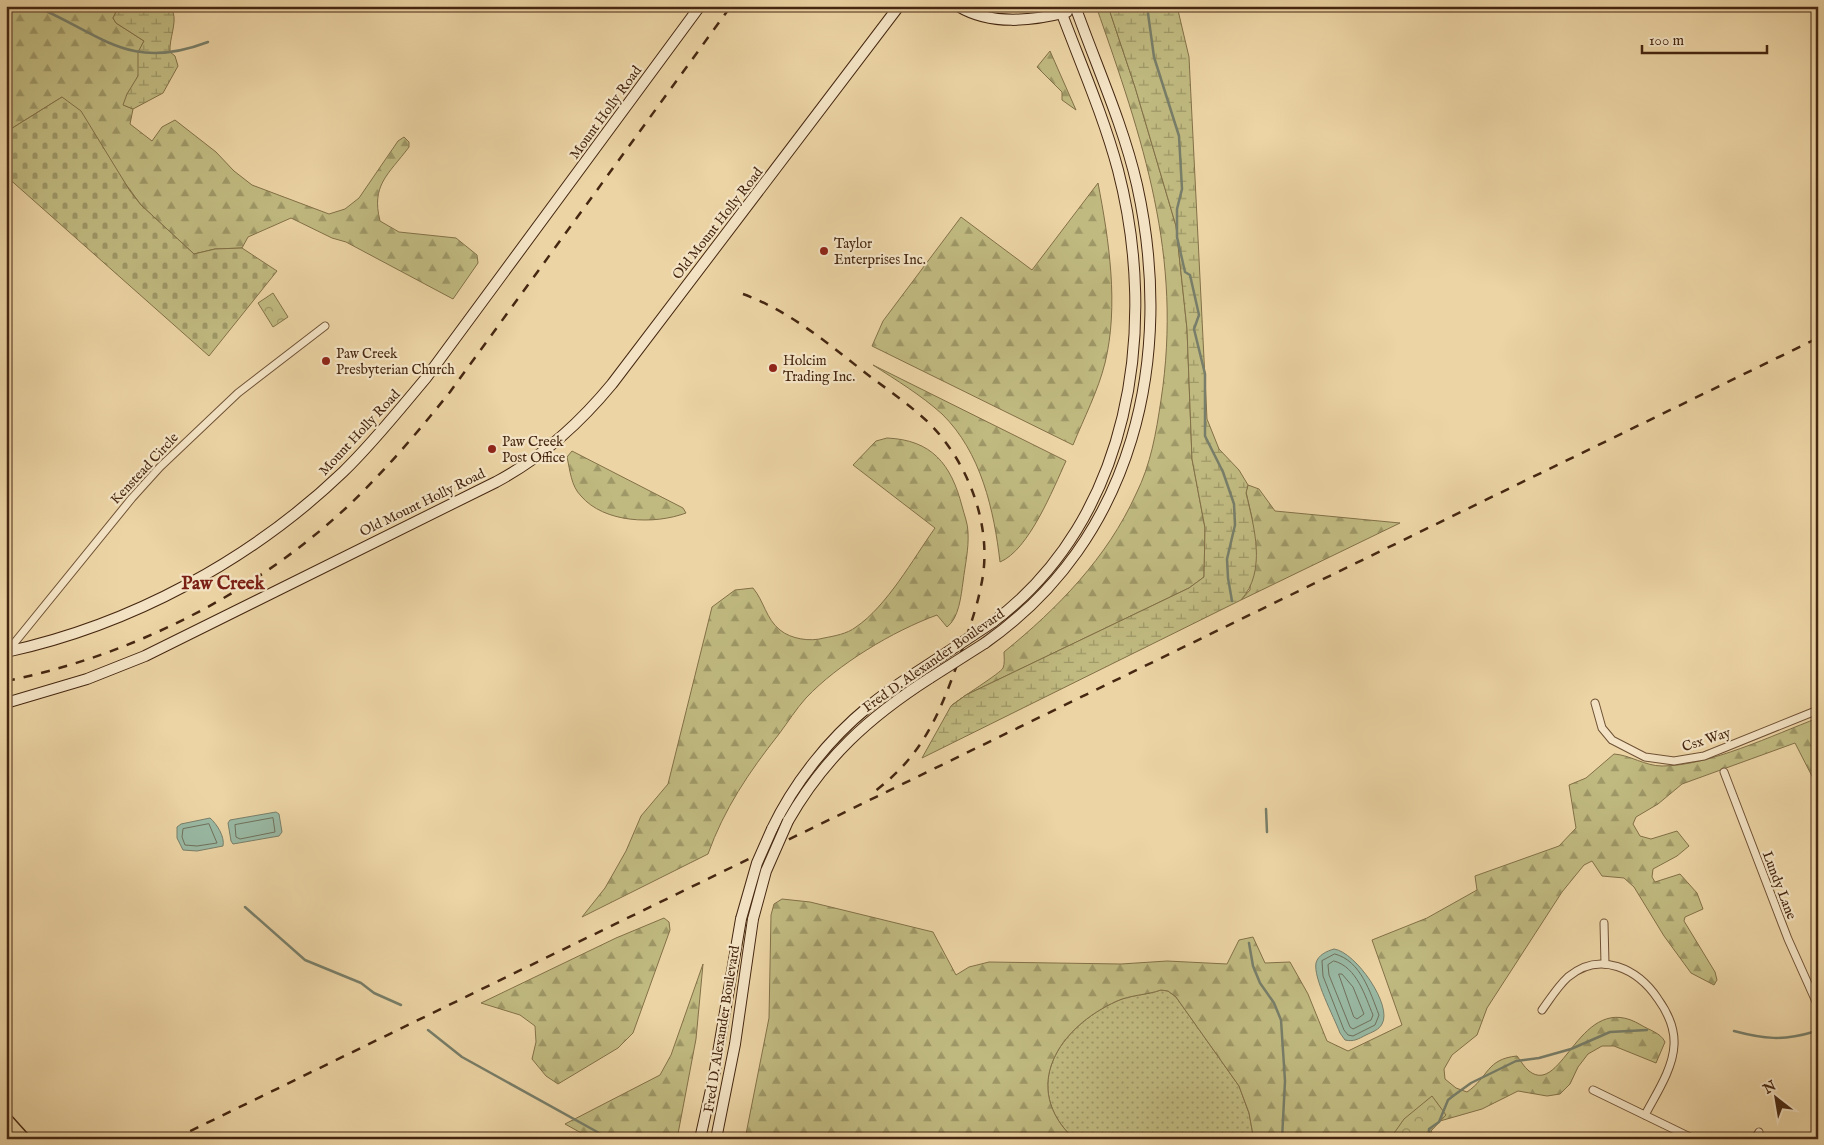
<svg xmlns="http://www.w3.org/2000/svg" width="1824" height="1145" viewBox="0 0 1824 1145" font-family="'IM FELL English',serif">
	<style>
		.grass { fill: url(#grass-dots); stroke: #837048 }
		.forest { fill: url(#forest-firs); stroke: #837048 }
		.wetland { fill: url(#wetland-marsh); stroke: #837048 }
		.cemetery { fill: url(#cemetery-stones); stroke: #837048 }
		.park { fill: url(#park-crowns); stroke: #837048 }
		.water { fill: #99b8a3; stroke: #787e69 }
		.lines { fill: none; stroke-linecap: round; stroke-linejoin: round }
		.shore { stroke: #70705a; stroke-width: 1 }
		.stream { stroke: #787e69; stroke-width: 2.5 }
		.street-casing { stroke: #705236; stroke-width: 9 }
		.secondary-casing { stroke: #462711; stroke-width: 12 }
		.primary-casing { stroke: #462711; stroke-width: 14 }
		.street { stroke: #f3e3c4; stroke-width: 7 }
		.secondary { stroke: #f3e3c4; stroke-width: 10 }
		.primary { stroke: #ecd4a4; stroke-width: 11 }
		.rail { stroke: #462711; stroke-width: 2.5; stroke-dasharray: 9 9; stroke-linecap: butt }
		.secondary-bridge-casing { stroke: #462711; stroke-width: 12; stroke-linecap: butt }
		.secondary-bridge { stroke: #f3e3c4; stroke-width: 10 }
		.poi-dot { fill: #8f2418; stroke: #f3e3c4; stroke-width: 2 }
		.labels { text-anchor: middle; stroke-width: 4.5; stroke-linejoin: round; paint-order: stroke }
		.street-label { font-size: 14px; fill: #462711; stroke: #f3e3c4 }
		.poi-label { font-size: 14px; fill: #462711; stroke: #f3e3c4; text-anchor: start }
		.district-label { font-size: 19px; font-weight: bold; fill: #7a1f14; stroke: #f3e3c4 }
	</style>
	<defs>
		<pattern id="grass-dots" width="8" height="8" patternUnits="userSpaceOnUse" patternTransform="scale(1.25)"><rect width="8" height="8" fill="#c0ba80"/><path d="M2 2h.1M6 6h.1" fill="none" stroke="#9e9767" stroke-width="1.8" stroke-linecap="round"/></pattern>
		<pattern id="forest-firs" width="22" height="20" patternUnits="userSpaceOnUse" patternTransform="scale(1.25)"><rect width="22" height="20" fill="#c0ba80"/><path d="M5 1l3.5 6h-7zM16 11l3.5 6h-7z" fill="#9e9767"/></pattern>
		<pattern id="wetland-marsh" width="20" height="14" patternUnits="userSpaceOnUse" patternTransform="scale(1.25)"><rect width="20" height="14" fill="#c0ba80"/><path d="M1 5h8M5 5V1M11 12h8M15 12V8" fill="none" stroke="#9e9767"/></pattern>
		<pattern id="cemetery-stones" width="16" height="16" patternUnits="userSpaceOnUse" patternTransform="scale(1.25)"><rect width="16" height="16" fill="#c0ba80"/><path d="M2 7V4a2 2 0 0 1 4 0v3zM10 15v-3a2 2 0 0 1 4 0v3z" fill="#9e9767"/></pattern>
		<pattern id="park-crowns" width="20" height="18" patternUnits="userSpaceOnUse" patternTransform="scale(1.25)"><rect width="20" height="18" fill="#c0ba80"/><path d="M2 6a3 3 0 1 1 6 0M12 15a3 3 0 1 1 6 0" fill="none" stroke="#9e9767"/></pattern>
	</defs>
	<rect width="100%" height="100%" fill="#ecd4a4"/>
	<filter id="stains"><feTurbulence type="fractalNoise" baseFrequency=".004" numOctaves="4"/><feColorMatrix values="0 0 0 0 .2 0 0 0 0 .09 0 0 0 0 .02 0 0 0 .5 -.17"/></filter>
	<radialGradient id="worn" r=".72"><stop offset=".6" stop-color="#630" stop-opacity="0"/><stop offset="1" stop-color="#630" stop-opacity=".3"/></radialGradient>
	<path class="grass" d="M1161,990L1168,991L1176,997L1239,1086L1249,1113L1253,1135L1250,1139H1074C1019,1087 1059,1027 1117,1001C1130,995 1147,995 1161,990Z"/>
	<g class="forest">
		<path d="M9,6H119L113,18L116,23L144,41C134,59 142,63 138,76C134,87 127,94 124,105L133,109L130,124L152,141L162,127L175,120L216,152L234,171L252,185L329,214L345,209L359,198L398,141L404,137L409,142V147C388,175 371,185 380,221L399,232L456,238L477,255L478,263L453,299L346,242L332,238L291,218L248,237L242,248L215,249L194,254L141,205L62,97L6,132V10Z"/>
		<path d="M1096,6H1108L1135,87L1176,226L1187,329L1192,459L1205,528L1204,577L1189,588L966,695L951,706C960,698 1001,673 1003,668C1005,664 1004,657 1004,652C1058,608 1107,558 1136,494C1151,464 1156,433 1161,400C1183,256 1143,140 1096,6Z"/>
		<polygon points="1050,51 1076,110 1062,100 1062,92 1037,67"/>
		<path d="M1098,183C1109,240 1119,306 1105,363C1098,391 1084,418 1073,445L872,346L883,321L961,217L1032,270Z"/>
		<path d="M873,365L1066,461C1053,489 1029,550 1000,562C994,510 981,452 942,414C921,395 896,380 873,365Z"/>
		<path d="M887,438C932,440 951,464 962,506C964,514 968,524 968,532C969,549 965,565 963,582C961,596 959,618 947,627L937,615C893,631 838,664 806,698C796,709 788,722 779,734C749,772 724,809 708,854L582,917L605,888L626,851L641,816L668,784L712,607L735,590L753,588C764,601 766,619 780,630C791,639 810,642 824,638C834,636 847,634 856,627C887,606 913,559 935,528L853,465L876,441Z"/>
		<path d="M572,451L683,508L686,513C654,525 604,523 581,496C571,486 570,470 567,457Z"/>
		<polygon points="1248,485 1259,489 1275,511 1400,523 1241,600 1250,590 1252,518 1246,492"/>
		<path d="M1818,718V784L1815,782L1795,743L1682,784L1658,804L1636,817L1633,824L1640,836L1651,839L1677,831L1689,846L1677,856L1653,869L1652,877L1655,882L1680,874L1697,893L1703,909L1685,917L1684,921L1715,972L1717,980L1714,985L1691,973L1664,936L1634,887L1624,878L1602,876L1592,861L1584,865L1562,892L1487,1008L1477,1035L1452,1055L1444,1069L1445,1079L1456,1088L1467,1092C1489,1077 1486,1059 1517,1056C1521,1061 1524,1067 1529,1071C1563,1098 1580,988 1641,1025C1649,1030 1661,1033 1665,1042L1656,1063L1614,1046H1602L1588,1054L1578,1067L1570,1084L1560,1094L1547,1096L1518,1091L1482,1109L1433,1123L1428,1139H1250L1253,1135L1249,1113L1239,1086L1176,997L1168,991L1161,990C1147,995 1130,995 1117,1001C1059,1027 1019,1087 1074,1139H745L769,1018L771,915L774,904L782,899L810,902L933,932L956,975L969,967L989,962L1121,964L1167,961L1227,964L1239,940L1253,937L1265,963L1290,962L1308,994L1327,1041L1348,1051L1402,1025L1372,940L1427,918L1477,890L1475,876L1559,846L1576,828L1569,785L1586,778L1614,754C1630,755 1645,766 1662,766C1709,766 1773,735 1818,718Z"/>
		<polygon points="664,918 669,922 670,930 633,1033 618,1048 558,1084 546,1076 532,1059 536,1042 535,1026 520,1015 481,1003 616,938"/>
		<polygon points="703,964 696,1039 677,1139 592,1139 565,1124 660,1075 671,1055"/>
	</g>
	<g class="wetland">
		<path d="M119,6H160L173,12C177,23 169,39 170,52L175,56L178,66L163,93L133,109L123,105L127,94L138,76V52L144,41L116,23L113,18Z"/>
		<path d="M1108,6H1177L1189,57L1207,419L1219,449L1239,470L1248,485L1246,493C1254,527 1267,571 1241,600L922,758L951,706L966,695L1189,588L1204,577L1205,528L1192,459L1187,329L1176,226L1135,87Z"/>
	</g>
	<polygon class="cemetery" points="62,97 81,111 130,191 141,205 194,254 215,249 242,248 277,271 209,356 6,176 6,132"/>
	<g class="park">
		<polygon points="273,293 288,317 273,327 258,303"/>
		<polygon points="1432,1096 1446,1115 1431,1131 1436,1139 1390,1139 1404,1119"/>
	</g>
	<g class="water">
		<polygon points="276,812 279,814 282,832 279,836 233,844 231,841 228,823 230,820"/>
		<path d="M210,818C217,824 225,837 223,846L197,851L183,850L177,838V827L181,824Z"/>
		<path d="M1334,949C1356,952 1393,1006 1382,1024C1379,1030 1372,1032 1366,1035C1358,1039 1354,1042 1345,1040L1340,1033C1334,1017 1313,978 1316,963C1318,955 1327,951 1334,949Z"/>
	</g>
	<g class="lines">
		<g class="shore">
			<polygon points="273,818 275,832 240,839 236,837 235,825"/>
			<polygon points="209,824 217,843 197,846 185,845 182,837 183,829"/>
			<path d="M1335,954C1361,961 1370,992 1379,1015L1375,1025L1353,1036L1348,1035L1344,1030L1323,976L1322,961Z"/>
			<path d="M1334,961C1357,967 1365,996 1373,1015L1371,1020L1353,1029L1350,1027L1329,975L1328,965Z"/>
			<polygon points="1339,974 1342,974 1353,987 1364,1014 1357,1019 1354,1017"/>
		</g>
		<g class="stream">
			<path d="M35,6C103,35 129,72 208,42"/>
			<polyline points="1147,6 1154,57 1179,136 1182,189 1177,209 1177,237 1185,272 1190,275 1199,315 1194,329 1205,374 1205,436 1223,472 1234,504 1235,525 1227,559 1228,578 1232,601"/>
			<polyline points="1266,809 1267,832"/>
			<polyline points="245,907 305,960 361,983 374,993 401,1005"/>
			<polyline points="1249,943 1253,966 1260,983 1274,1003 1281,1020 1285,1081 1282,1139"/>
			<polyline points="428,1030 462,1057 610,1139"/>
			<path d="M1734,1031C1764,1039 1783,1041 1813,1032"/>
			<polyline points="1430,1139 1429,1129 1439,1122 1448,1100 1453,1096 1471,1083 1516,1061 1539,1058 1571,1049 1610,1032 1647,1030"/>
		</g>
		<defs>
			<g id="street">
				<polyline points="7,652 132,498 160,467 238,393 325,326"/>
				<polyline points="1595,703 1602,728 1612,740 1645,757 1674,761 1704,756 1818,710"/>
				<polyline points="1724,772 1788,939 1818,1006"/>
				<polyline points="1604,923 1605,964"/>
				<path d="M1542,1010C1550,999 1558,986 1568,977C1600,950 1638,969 1658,999C1668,1013 1675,1028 1674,1045C1673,1069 1656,1094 1645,1115"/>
				<polyline points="1593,1090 1694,1139"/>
				<polyline points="1755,1139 1759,1132"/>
			</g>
			<g id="secondary">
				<path d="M958,6C991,26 1032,21 1067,12"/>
				<path d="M993,622C1131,519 1159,328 1118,170C1103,114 1079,60 1059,6"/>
				<path d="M985,643C1135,538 1175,357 1137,185C1123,124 1096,65 1075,6"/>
				<path d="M6,652C131,625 251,560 343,472C373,443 399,410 426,378L700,6"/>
				<path d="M6,703L87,679L145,656L496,482C541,458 579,424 612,384L899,6"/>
				<path d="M788,821C824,758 869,717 930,678"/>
				<path d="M772,829C794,783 828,740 868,707C889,689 914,674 937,659"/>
				<polyline points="700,1139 714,1076 741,919"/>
				<polyline points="716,1139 735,1044 753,919"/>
			</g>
			<polyline id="primary" points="6,1119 24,1139"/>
		</defs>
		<use href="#street" class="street-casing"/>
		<use href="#secondary" class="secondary-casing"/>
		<use href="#primary" class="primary-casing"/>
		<use href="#street" class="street"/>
		<use href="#secondary" class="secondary"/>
		<use href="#primary" class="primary"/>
		<g class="rail">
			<path d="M743,294C789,311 825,341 863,371C885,388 909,404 929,423C969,463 994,529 981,586C976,612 966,637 958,662C938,718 921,758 871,794"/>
			<path d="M6,681C131,656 253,594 346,508C384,472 417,433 450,392L731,6"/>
			<polyline points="174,1139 1818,338"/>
		</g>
		<defs>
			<g id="secondary-bridge">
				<polyline points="937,659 993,622"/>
				<polyline points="930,678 985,643"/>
				<polyline points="741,919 757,863 772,829"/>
				<polyline points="753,919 766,871 788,821"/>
			</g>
		</defs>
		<use href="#secondary-bridge" class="secondary-bridge-casing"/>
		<use href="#secondary-bridge" class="secondary-bridge"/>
	</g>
	<g class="poi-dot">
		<circle cx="824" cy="251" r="5"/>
		<circle cx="326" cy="361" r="5"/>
		<circle cx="773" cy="368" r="5"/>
		<circle cx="492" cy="449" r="5"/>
	</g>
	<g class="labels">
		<g class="street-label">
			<text transform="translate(605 112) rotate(-54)" y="5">Mount Holly Road</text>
			<text transform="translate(717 223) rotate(-52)" y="5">Old Mount Holly Road</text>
			<text transform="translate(359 432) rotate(-47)" y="5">Mount Holly Road</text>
			<text transform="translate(144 468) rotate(-47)" y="5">Kenstead Circle</text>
			<text transform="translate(422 502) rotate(-26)" y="5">Old Mount Holly Road</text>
			<text transform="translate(933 660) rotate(-35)" y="5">Fred D. Alexander Boulevard</text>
			<text transform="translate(1706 739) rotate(-18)" y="5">Csx Way</text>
			<text transform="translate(1780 885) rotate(69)" y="5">Lundy Lane</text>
			<text transform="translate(721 1029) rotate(-81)" y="5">Fred D. Alexander Boulevard</text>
		</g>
		<g class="poi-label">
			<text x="834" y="248">Taylor<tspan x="834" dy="16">Enterprises Inc.</tspan></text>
			<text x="336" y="358">Paw Creek<tspan x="336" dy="16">Presbyterian Church</tspan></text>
			<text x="783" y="365">Holcim<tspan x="783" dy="16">Trading Inc.</tspan></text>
			<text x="502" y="446">Paw Creek<tspan x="502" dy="16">Post Office</tspan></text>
		</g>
		<g class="district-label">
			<text x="223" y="589">Paw Creek</text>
		</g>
	</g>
	<rect width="1824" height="1145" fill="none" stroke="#ecd4a4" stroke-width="25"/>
	<rect x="8" y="8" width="1809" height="1130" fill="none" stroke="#462711" stroke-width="2.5"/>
	<rect x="12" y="12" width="1799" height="1120" fill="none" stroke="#462711"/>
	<g transform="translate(1776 1098) rotate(329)" stroke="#f3e3c4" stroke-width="4" paint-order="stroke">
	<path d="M0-4L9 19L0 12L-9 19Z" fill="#462711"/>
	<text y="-8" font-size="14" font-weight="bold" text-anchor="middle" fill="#462711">N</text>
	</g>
	<path d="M1642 45v8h125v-8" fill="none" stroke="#462711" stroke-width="2.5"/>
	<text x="1649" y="45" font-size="15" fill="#462711" stroke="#f3e3c4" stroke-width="4" paint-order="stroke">100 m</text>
	<rect width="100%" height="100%" filter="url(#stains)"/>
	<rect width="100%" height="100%" fill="url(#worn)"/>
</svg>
